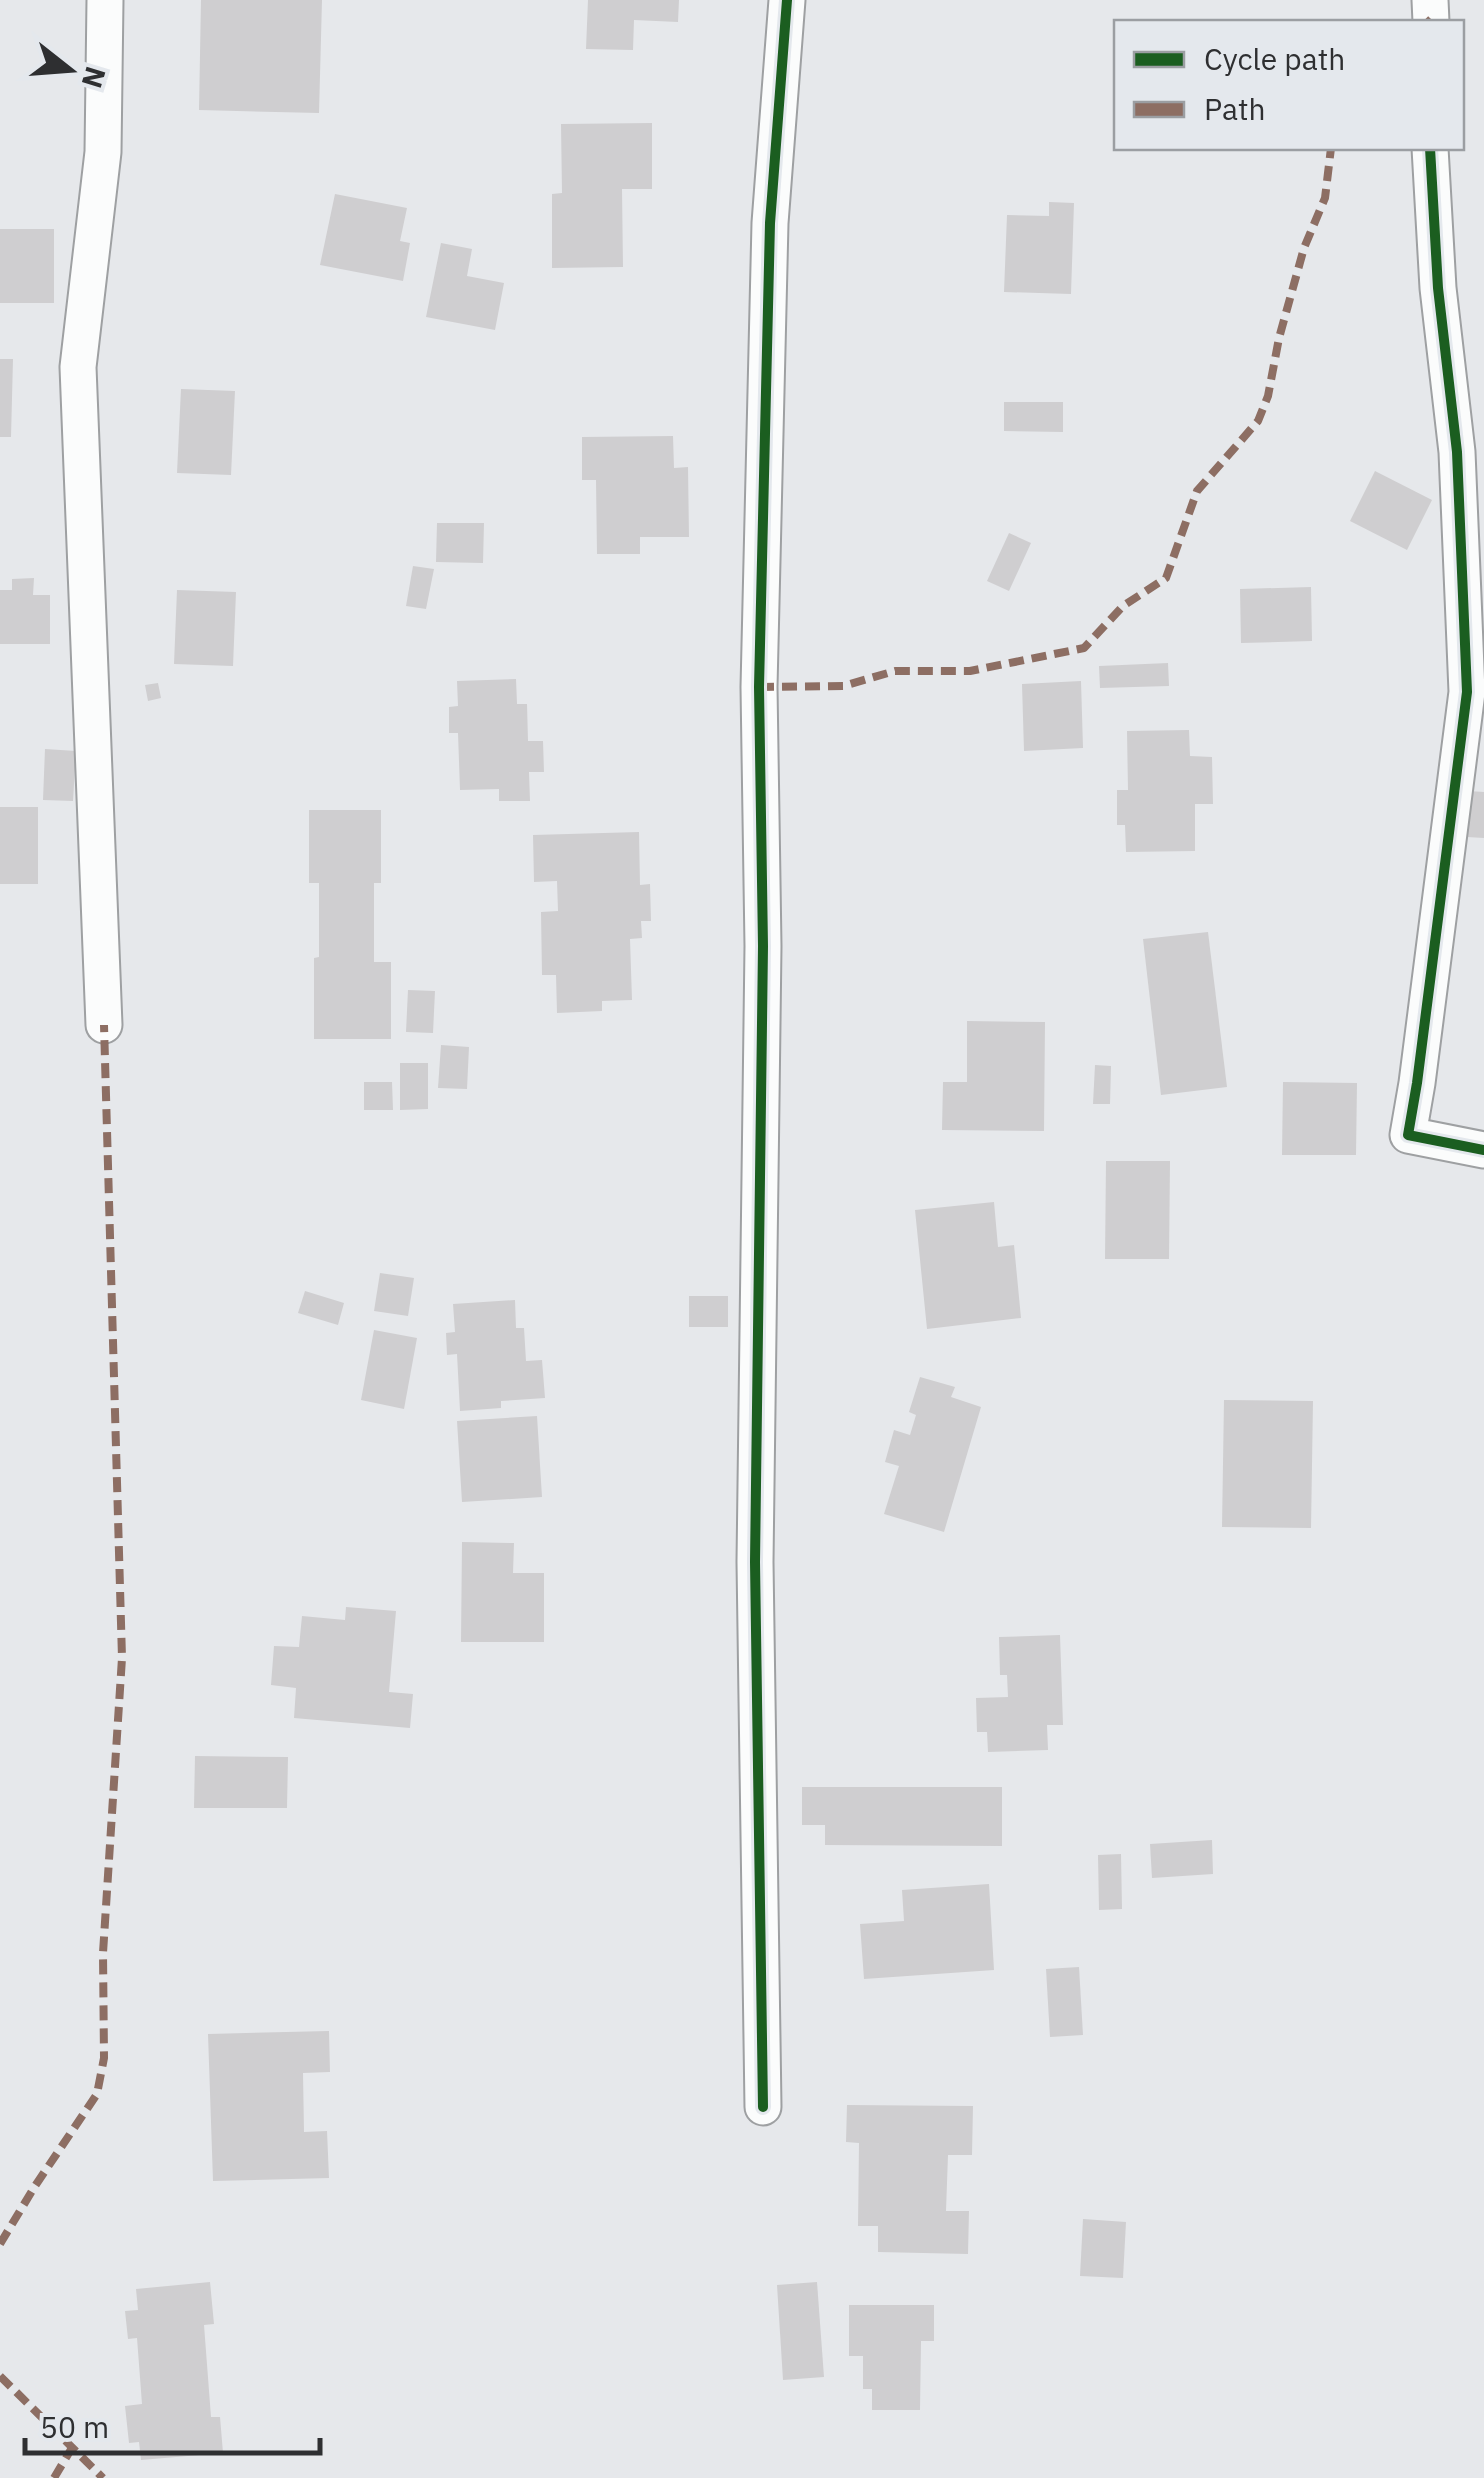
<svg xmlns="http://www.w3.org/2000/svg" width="1484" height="2478" viewBox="0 0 1484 2478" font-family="'IBM Plex Sans',sans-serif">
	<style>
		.building { fill: #cfced0 }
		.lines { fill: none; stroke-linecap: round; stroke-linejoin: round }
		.street-casing { stroke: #9ea0a2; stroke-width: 39 }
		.street { stroke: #fbfcfc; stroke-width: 35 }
		.quiet { stroke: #8d6e63; stroke-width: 8; stroke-dasharray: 15 8; stroke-linecap: butt }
		.cycleway-casing { stroke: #e4e8ed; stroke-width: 16 }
		.cycleway { stroke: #1b5e20; stroke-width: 10 }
	</style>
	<rect width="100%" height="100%" fill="#e6e8eb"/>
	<g class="building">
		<polygon points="201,0 322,0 319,113 199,110"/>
		<polygon points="588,0 679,0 678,22 634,20 633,50 586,49"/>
		<polygon points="652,123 652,189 622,189 623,267 552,268 552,194 562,193 561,124"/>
		<polygon points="335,194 407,208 400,241 410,243 403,281 320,265"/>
		<polygon points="1049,202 1074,203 1071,294 1004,292 1007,215 1049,216"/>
		<rect x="0" y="229" width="54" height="74"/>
		<polygon points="441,243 472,249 467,276 504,283 495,330 426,317"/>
		<polygon points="0,359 13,359 11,437 0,437"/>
		<polygon points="181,389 235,391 231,475 177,473"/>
		<polygon points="1004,402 1063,402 1063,432 1004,431"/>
		<polygon points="673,436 674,468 688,467 689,537 640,537 640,554 597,554 596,480 582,480 582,437"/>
		<polygon points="1375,471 1432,500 1407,550 1350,521"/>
		<polygon points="437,523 484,523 483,563 436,562"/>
		<polygon points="1009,533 1031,543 1009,591 987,581"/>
		<polygon points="413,566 434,569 426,609 406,606"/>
		<polygon points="34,578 33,595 50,595 50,644 0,644 0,590 12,590 12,579"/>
		<polygon points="1311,587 1312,641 1241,643 1240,589"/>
		<polygon points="177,590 236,592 233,666 174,664"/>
		<polygon points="1168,663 1169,686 1100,688 1099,666"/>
		<polygon points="516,679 517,704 527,704 528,741 543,741 544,772 529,772 530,801 499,801 499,789 460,790 458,733 449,733 449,707 458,706 457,681"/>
		<polygon points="1081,681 1083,748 1024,751 1022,684"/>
		<polygon points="158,683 161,698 148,701 145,685"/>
		<polygon points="1189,730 1190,756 1212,757 1213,804 1195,804 1195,851 1126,852 1125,825 1117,825 1117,790 1128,790 1127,731"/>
		<polygon points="45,749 76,751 73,801 43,800"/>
		<polygon points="1469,791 1484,792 1484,838 1467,837"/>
		<rect x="0" y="807" width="38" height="77"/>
		<polygon points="309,810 381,810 381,883 374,883 374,962 391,962 391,1039 314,1039 314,958 319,957 319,883 309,883"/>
		<polygon points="639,832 640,885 650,884 651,921 641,921 642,938 630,939 632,1000 602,1001 602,1011 557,1013 556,975 542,975 541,912 558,911 557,881 534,882 533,835"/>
		<polygon points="1208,932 1227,1087 1161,1095 1143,939"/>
		<polygon points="408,990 435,991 433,1033 406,1032"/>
		<polygon points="967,1021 1045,1022 1044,1131 942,1130 943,1082 967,1082"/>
		<polygon points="441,1045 469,1047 467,1089 438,1088"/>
		<polygon points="400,1063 428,1063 428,1109 400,1110"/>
		<polygon points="1095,1065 1111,1066 1110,1104 1093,1104"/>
		<polygon points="364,1082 392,1082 393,1110 364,1110"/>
		<polygon points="1283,1082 1357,1083 1356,1155 1282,1155"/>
		<polygon points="1106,1161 1170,1161 1169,1259 1105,1259"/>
		<polygon points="994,1202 998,1247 1014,1245 1021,1318 927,1329 915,1210"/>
		<polygon points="380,1273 414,1278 408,1316 374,1311"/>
		<polygon points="305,1291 344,1303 338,1325 298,1313"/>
		<rect x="689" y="1296" width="39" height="31"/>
		<polygon points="515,1300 516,1328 524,1328 526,1361 542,1360 545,1398 501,1401 501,1408 460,1411 457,1354 447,1355 446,1333 455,1332 453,1304"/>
		<polygon points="374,1330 417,1338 404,1409 361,1400"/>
		<polygon points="920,1377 955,1387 951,1397 981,1407 944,1532 884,1514 899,1466 885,1462 894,1430 910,1435 916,1415 909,1412"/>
		<polygon points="1224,1400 1313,1401 1311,1528 1222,1527"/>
		<polygon points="537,1416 542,1497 462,1502 457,1421"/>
		<polygon points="462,1542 514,1543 513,1573 544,1573 544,1642 461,1642"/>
		<polygon points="346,1607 396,1611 389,1692 413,1694 410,1728 294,1718 296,1688 271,1685 274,1646 299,1647 302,1616 345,1620"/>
		<polygon points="1060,1635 1063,1725 1047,1725 1048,1750 988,1752 987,1732 977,1732 976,1698 1008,1697 1007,1675 1000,1675 999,1637"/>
		<polygon points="195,1756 288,1757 287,1808 194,1808"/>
		<polygon points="802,1787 1002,1787 1002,1846 825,1845 825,1825 802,1825"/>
		<polygon points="1212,1840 1213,1874 1152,1878 1150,1844"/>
		<polygon points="1121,1854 1122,1909 1099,1910 1098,1855"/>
		<polygon points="989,1884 994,1970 864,1979 860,1924 904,1921 902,1890"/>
		<polygon points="1079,1967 1083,2035 1050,2037 1046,1969"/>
		<polygon points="329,2031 330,2072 303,2073 304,2132 327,2131 329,2178 213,2181 208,2034"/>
		<polygon points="847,2105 973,2106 972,2155 948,2155 946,2211 969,2211 968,2254 878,2252 878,2226 858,2226 859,2143 846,2142"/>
		<polygon points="1083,2219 1126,2222 1123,2278 1080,2276"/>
		<polygon points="210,2282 214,2324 204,2325 211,2417 220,2417 223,2453 141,2460 139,2442 129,2443 125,2406 142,2404 137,2338 128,2339 125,2311 138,2310 136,2289"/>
		<polygon points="817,2282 824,2377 783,2380 777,2285"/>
		<polygon points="849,2305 934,2305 934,2341 921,2341 920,2410 872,2410 872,2389 863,2389 863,2356 849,2356"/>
	</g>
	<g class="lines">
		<defs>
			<g id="street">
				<polyline points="1430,0 1431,22"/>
				<polyline points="1430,148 1438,288 1457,452 1467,692 1417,1083 1408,1135 1484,1150"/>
				<polyline points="104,1025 78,367 103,152 105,0"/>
				<polyline points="763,2107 755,1562 763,946 759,687 770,223 787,0"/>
			</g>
		</defs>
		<use href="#street" class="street-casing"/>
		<use href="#street" class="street"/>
		<g class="quiet">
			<polyline points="1428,22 1431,19"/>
			<polyline points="759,687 843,686 895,671 970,671 1084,648 1123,606 1166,578 1197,491 1258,421 1268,396 1279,338 1304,248 1325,198 1331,148"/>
			<polyline points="0,2244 35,2186 97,2094 104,2058 103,1953 122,1658 104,1025"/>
			<polyline points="0,2376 103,2478"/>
			<polyline points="54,2478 73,2446"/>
		</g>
		<defs>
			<g id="cycleway">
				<polyline points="1430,148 1438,288 1457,452 1467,692 1417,1083 1408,1135 1484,1150"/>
				<polyline points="763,2107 755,1562 763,946 759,687 770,223 787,0"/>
			</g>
		</defs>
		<use href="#cycleway" class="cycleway-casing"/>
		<use href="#cycleway" class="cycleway"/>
	</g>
	<rect x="1114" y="20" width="350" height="130" fill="#e4e8ed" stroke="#9b9ea2" stroke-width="2.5"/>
	<rect x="1134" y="52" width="50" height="15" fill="#1b5e20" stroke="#9b9ea2" stroke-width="2.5"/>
	<text x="1204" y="70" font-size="30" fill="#2e2f31">Cycle path</text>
	<rect x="1134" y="102" width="50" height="15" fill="#8d6e63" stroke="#9b9ea2" stroke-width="2.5"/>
	<text x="1204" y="120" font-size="30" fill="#2e2f31">Path</text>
	<g transform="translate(70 70) rotate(107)" stroke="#e4e8ed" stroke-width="8" paint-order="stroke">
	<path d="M0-8L18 38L0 25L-18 38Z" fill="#2e2f31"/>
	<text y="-15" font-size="28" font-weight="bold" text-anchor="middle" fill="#2e2f31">N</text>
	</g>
	<path d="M25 2438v15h295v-15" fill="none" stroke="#2e2f31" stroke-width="5"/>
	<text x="40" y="2438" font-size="30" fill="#2e2f31" stroke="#e4e8ed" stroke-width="8" paint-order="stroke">50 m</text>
</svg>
